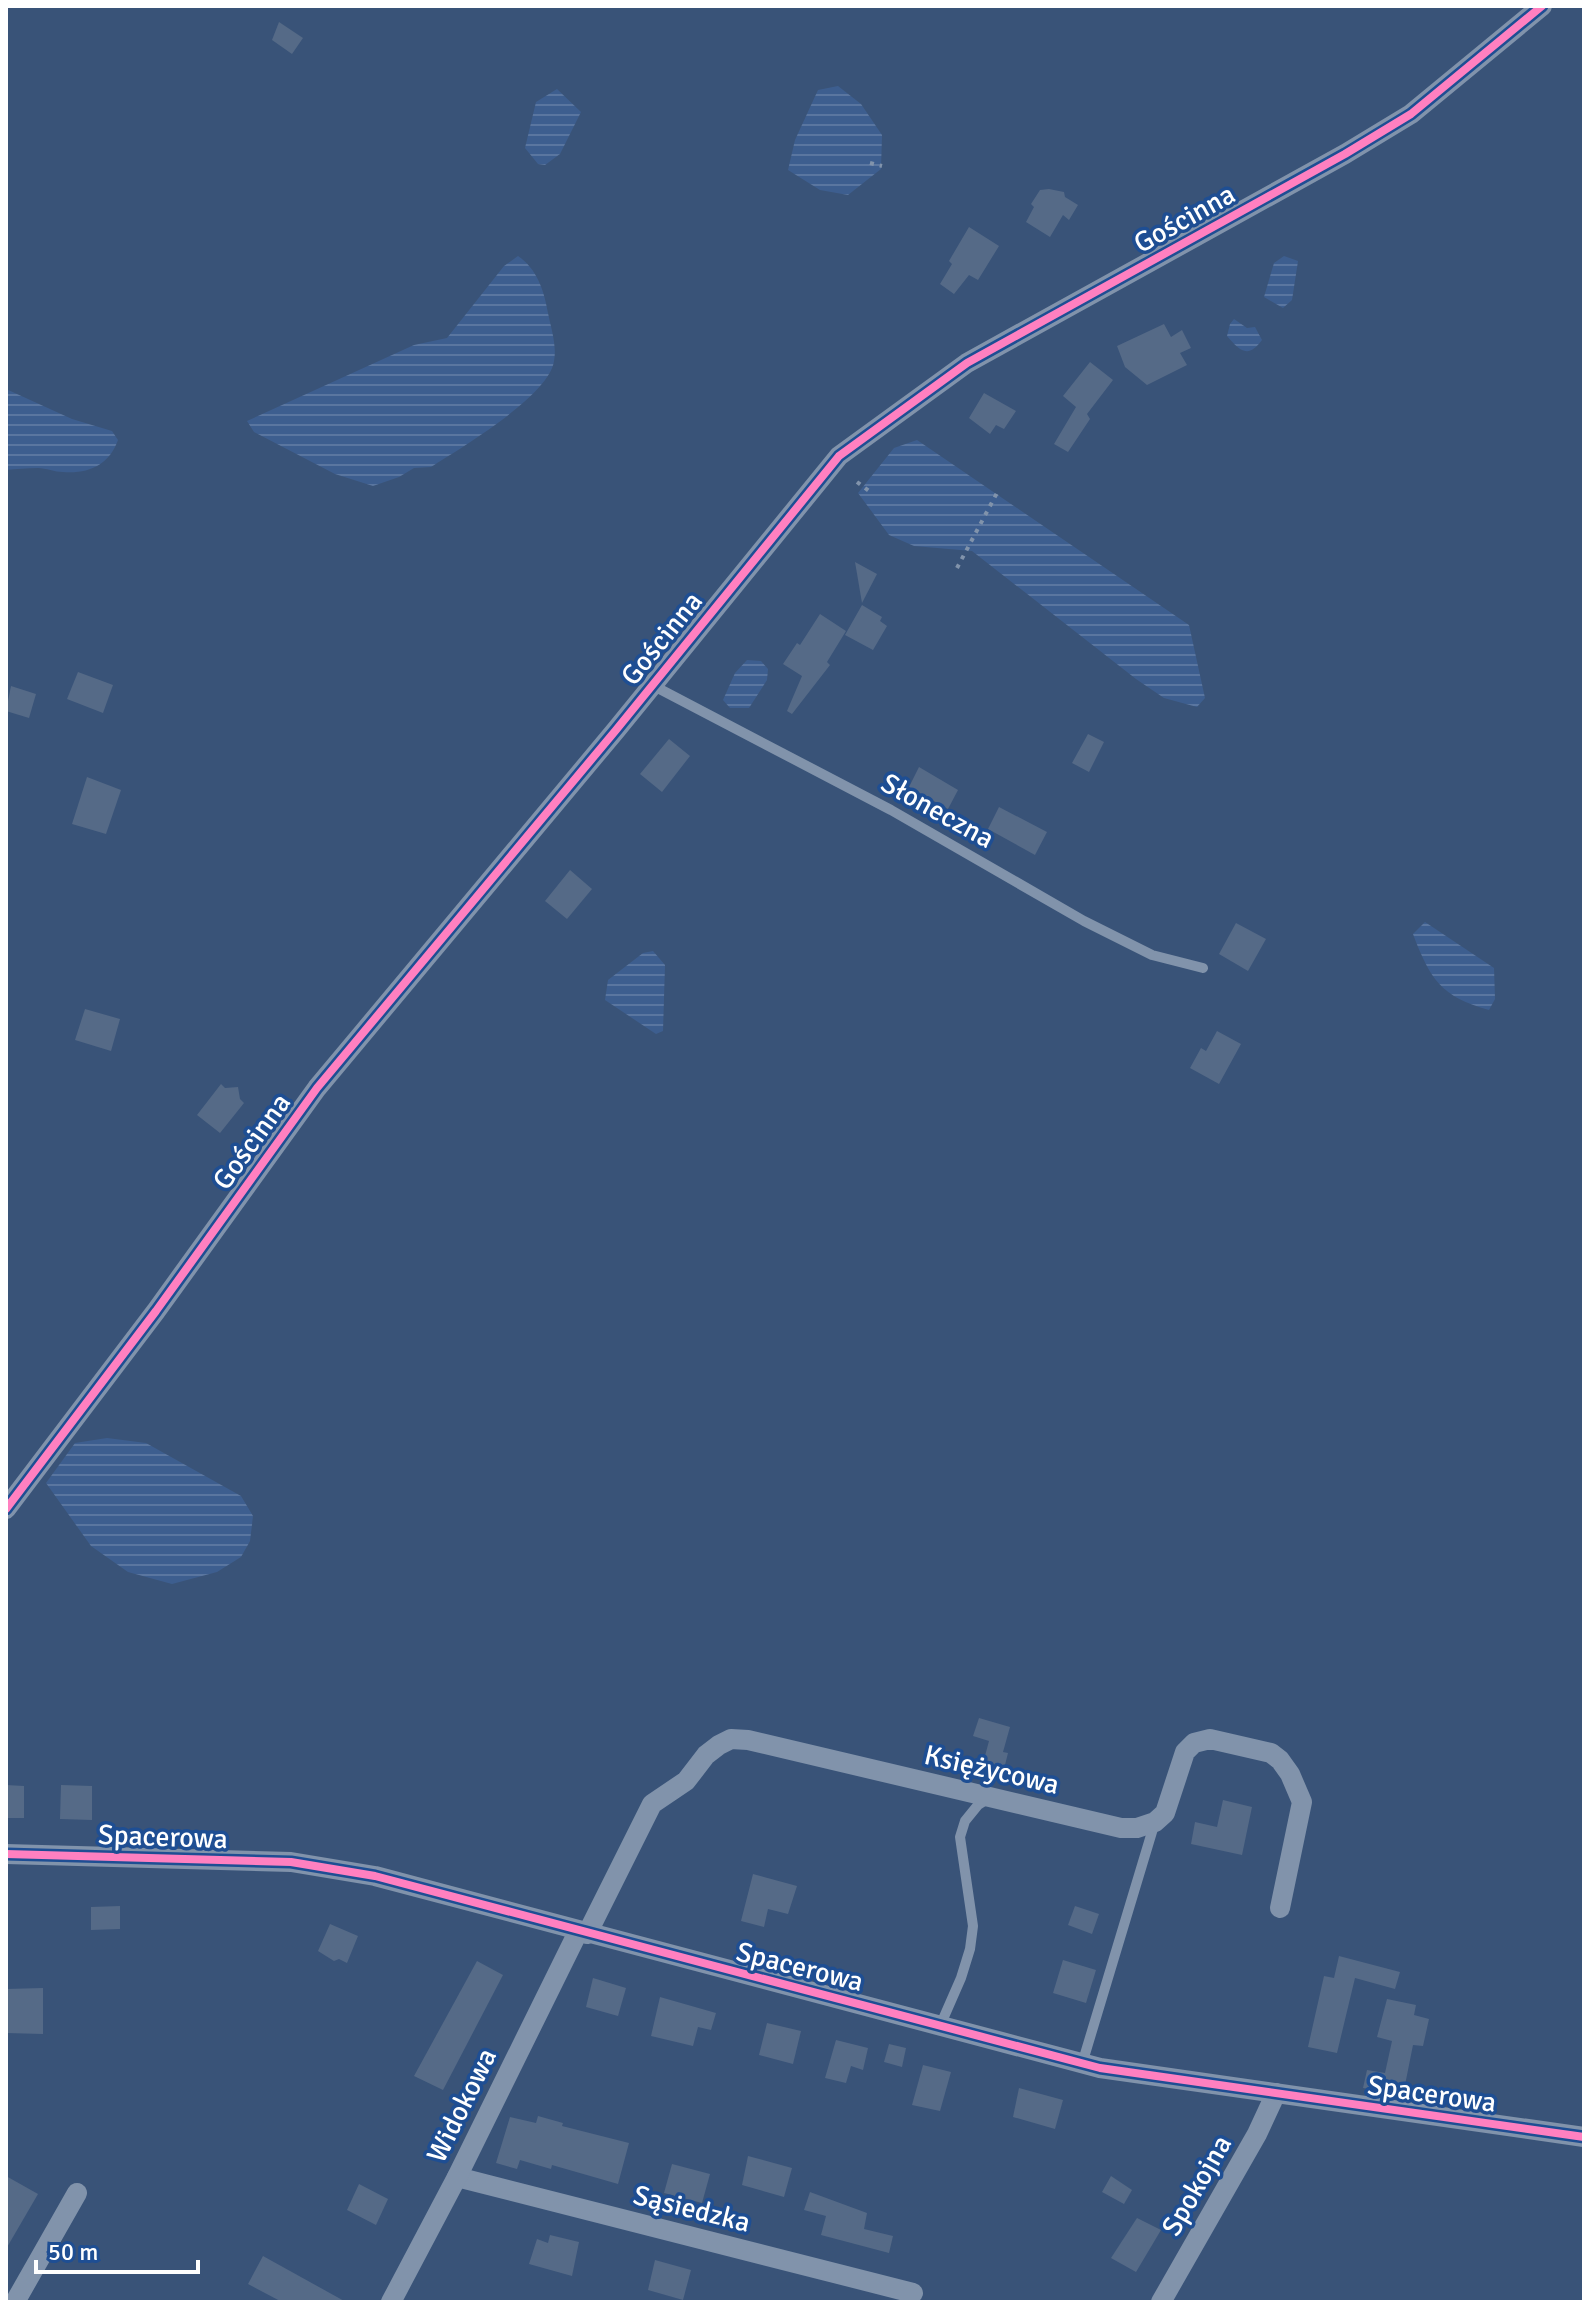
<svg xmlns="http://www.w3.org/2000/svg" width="1590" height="2308" viewBox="0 0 1590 2308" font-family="Signika,sans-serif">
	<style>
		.water { fill: url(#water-rules) }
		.building { fill: #556a87 }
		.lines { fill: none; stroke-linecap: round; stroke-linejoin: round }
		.path { stroke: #8193ab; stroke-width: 4; stroke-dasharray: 4 6; stroke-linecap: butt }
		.lane { stroke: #8193ab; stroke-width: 10 }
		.street { stroke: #8193ab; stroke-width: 20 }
		.cycleway-casing { stroke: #1e4e93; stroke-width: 13 }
		.cycleway { stroke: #ff80c0; stroke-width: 8 }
		.labels { text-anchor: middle; stroke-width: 7; stroke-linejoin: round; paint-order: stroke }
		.street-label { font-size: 28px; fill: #fff; stroke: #1e4e93 }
	</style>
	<defs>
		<pattern id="water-rules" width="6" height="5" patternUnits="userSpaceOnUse" patternTransform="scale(2)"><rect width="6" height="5" fill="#3d5e8f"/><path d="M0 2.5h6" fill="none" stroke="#5a76a0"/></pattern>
	</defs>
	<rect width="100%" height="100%" fill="#395378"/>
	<g class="water">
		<polygon points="838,86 861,104 882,135 881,169 848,195 820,190 788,170 795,140 818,90"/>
		<polygon points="557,89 581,112 560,154 545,165 538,164 525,148 536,102"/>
		<path d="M518,256C537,269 544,290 548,313C551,328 557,346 554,361C549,396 461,448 431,467L414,468L399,477L373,486L335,474L254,432L247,421L414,345L447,338L504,266Z"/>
		<polygon points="1284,256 1298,261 1292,300 1283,308 1264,297 1274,263"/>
		<path d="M1234,319L1247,328L1255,327L1262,340C1248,359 1240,351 1227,336L1230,324Z"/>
		<path d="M6,389L72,419L112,431L118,440C109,465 89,474 63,472C55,472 46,468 38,468C27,468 16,469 6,470Z"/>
		<polygon points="917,440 1189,625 1205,698 1197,707 1164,698 1136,679 972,551 914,546 889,535 858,493 894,448"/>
		<polygon points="747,660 761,661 768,669 767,680 749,708 730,708 723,700 735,673"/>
		<path d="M1425,922L1494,968L1495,999L1489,1010C1441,997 1430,979 1413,934Z"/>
		<polygon points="653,951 665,965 663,1031 656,1034 605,1000 608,980 643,953"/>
		<polygon points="107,1438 146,1443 241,1496 253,1516 250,1541 241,1557 217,1572 172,1584 128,1572 91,1546 46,1483 75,1443"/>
	</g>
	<g class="building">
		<polygon points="279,22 303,38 292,54 272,40"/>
		<polygon points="1049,189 1064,192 1065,197 1078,205 1069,220 1063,215 1050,237 1026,222 1034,207 1031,204 1040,190"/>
		<polygon points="969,227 999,246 978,280 969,275 954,294 940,284 952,264 949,261"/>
		<polygon points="1164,324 1171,337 1182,330 1191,348 1180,353 1187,365 1147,385 1125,367 1117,346"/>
		<polygon points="1090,362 1113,380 1087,414 1090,419 1068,452 1054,444 1076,407 1063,396"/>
		<polygon points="984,393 1016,411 1004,429 996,425 990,434 969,418"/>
		<polygon points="855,562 877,574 862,603"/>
		<polygon points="862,605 882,617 880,621 887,626 873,650 845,635"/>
		<polygon points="820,614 846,631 827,662 830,665 792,714 787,711 802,676 783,664 797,643 800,645"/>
		<polygon points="78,672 113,685 103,713 67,699"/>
		<polygon points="11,686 36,694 29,718 6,711"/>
		<polygon points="1088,734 1104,742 1089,772 1072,763"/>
		<polygon points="669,739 690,756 662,792 640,774"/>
		<polygon points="919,767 958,790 948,809 909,787"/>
		<polygon points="87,777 121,790 106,834 72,824"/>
		<polygon points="999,807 1047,832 1035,855 988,829"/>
		<polygon points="570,870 592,889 567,919 545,901"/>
		<polygon points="1236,923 1266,939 1248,971 1219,954"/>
		<polygon points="85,1009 120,1019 111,1051 75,1040"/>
		<polygon points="1217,1031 1241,1044 1219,1084 1190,1068 1201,1048 1206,1051"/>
		<polygon points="221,1084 225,1088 238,1087 240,1099 244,1103 220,1133 197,1115"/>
		<polygon points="979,1718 1010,1727 1003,1752 1008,1753 1003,1773 982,1767 989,1741 973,1736"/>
		<polygon points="6,1785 24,1786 24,1818 6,1818"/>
		<polygon points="61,1785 92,1786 92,1820 60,1819"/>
		<polygon points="1223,1800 1252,1807 1242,1855 1191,1844 1195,1822 1217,1827"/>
		<polygon points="753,1874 797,1886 788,1914 768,1909 764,1927 741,1921"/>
		<polygon points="120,1906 120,1929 91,1930 91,1907"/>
		<polygon points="1075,1906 1099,1914 1092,1934 1068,1925"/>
		<polygon points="330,1924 358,1936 347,1963 339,1959 334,1961 318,1951"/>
		<polygon points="1339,1956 1400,1972 1395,1989 1355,1978 1337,2053 1308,2047 1324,1976 1334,1978"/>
		<polygon points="1063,1960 1096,1970 1086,2003 1053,1993"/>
		<polygon points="477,1961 503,1975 443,2090 414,2076"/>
		<polygon points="593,1978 626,1988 618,2016 586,2007"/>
		<polygon points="43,1988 43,2034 6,2033 6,1989"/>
		<polygon points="660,1997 716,2013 711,2030 698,2027 693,2046 651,2036"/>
		<polygon points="1387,1999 1416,2005 1414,2015 1429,2019 1423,2046 1413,2045 1403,2095 1363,2088 1367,2070 1385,2073 1392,2041 1377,2037"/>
		<polygon points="767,2023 801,2031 793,2064 759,2055"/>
		<polygon points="836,2040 868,2048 863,2070 851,2066 846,2083 825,2078"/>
		<polygon points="889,2044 906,2048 902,2067 884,2062"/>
		<polygon points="923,2065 951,2072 940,2111 912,2105"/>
		<polygon points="1019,2088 1063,2100 1055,2129 1013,2117"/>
		<polygon points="538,2116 563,2123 562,2126 629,2143 618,2184 552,2165 551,2169 520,2160 517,2169 496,2163 510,2117 536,2123"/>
		<polygon points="748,2156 792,2168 784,2197 742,2185"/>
		<polygon points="672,2164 710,2174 702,2203 664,2193"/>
		<polygon points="6,2176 38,2194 6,2249"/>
		<polygon points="1111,2176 1132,2190 1124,2204 1102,2192"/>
		<polygon points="359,2184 388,2199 376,2225 347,2210"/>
		<polygon points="810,2192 867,2213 864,2229 893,2236 889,2253 821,2235 826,2216 804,2210"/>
		<polygon points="1137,2218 1161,2230 1136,2272 1111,2258"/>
		<polygon points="550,2235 579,2242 572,2276 529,2264 537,2239 548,2243"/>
		<polygon points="263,2256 346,2302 282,2302 248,2284"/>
		<polygon points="655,2260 691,2270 683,2300 648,2290"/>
	</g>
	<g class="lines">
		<g class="path">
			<polyline points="870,163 882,166"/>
			<polyline points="857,482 873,494"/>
			<polyline points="957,568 998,491"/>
		</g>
		<g class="lane">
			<polyline points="652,685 891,810 1084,921 1152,955 1203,968"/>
			<polyline points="940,2026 961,1978 970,1949 973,1926 960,1837 965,1821 978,1805 989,1798"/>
			<polyline points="1082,2064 1155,1822"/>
		</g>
		<g class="street">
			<polyline points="6,1509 156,1311 317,1088 616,730 839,456 967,363 1345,154 1411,114 1542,6"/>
			<polyline points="6,1854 291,1862 375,1876 1100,2068 1584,2137"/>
			<polyline points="587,1934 652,1804 686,1781 706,1755 719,1745 731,1739 748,1740 1121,1828 1137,1828 1155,1822 1165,1813 1185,1752 1194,1743 1210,1739 1271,1753 1280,1760 1290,1774 1302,1802 1280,1908"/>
			<polyline points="457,2177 913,2293"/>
			<polyline points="15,2302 77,2193"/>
			<polyline points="391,2302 457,2177 578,1932"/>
			<polyline points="1161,2302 1257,2134 1276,2093"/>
		</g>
		<defs>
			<g id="cycleway">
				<polyline points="6,1509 156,1311 317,1088 616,730 839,456 967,363 1345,154 1411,114 1542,6"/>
				<polyline points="6,1854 291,1862 375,1876 1100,2068 1584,2137"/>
			</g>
		</defs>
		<use href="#cycleway" class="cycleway-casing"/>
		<use href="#cycleway" class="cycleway"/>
	</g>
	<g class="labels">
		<g class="street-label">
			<text transform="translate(1184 218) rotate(-29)" y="10">Gościnna</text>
			<text transform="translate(661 638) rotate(-51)" y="10">Gościnna</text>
			<text transform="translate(938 810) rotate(29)" y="10">Słoneczna</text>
			<text transform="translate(251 1141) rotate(-54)" y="10">Gościnna</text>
			<text transform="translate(992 1769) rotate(13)" y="10">Księżycowa</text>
			<text transform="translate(163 1836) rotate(2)" y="10">Spacerowa</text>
			<text transform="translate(800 1966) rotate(14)" y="10">Spacerowa</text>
			<text transform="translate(1432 2093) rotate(8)" y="10">Spacerowa</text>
			<text transform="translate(461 2105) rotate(-64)" y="10">Widokowa</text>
			<text transform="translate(1196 2185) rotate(-60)" y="10">Spokojna</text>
			<text transform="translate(692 2208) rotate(14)" y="10">Sąsiedzka</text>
		</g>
	</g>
	<rect width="1590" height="2308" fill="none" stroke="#ffffff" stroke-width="16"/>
	<path d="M36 2260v12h162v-12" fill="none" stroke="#ffffff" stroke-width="4"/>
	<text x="48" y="2260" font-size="24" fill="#ffffff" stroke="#1e4e93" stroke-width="6" paint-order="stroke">50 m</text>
</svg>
